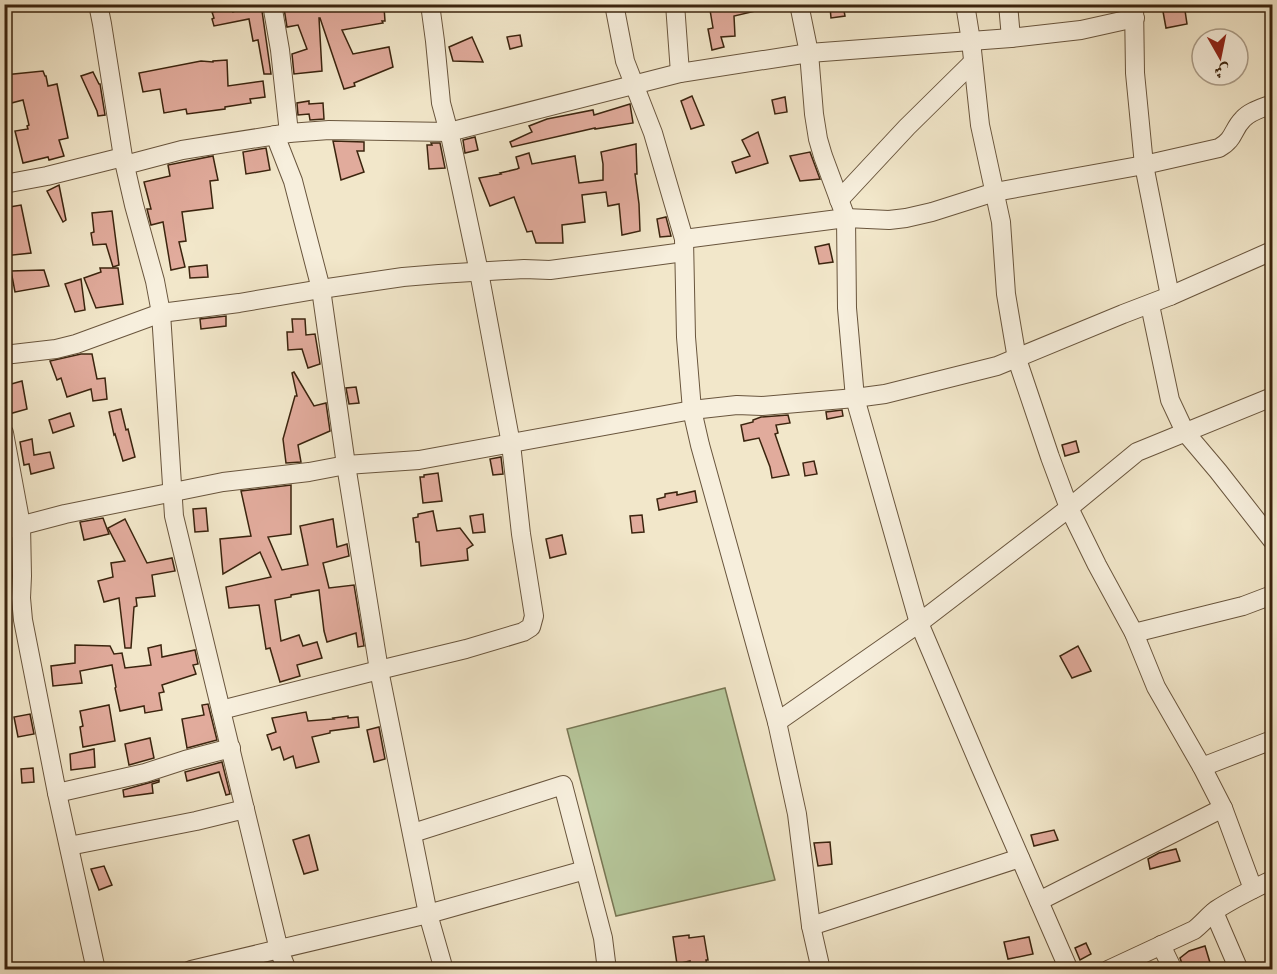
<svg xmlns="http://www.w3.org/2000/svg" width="1277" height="974" viewBox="0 0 1277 974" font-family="'IM FELL French Canon',Amiri,serif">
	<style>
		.green { fill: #b6c79b; stroke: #787654; stroke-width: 1.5 }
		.building { fill: #e1ab9c; stroke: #3b240e; stroke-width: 1.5 }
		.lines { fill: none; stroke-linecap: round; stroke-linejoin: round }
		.minor-casing { stroke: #69553d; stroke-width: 20 }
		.minor { stroke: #f7efdd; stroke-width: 18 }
	</style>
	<rect width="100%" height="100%" fill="#f2e7ca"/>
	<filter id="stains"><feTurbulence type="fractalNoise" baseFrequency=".00333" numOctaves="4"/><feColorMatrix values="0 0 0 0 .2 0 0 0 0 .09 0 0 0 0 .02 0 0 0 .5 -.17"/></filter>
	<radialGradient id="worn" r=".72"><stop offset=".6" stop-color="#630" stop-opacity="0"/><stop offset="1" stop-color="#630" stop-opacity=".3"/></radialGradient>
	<polygon class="green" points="725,688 775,880 616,916 567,729"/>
	<g class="building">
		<polygon points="254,4 261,4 271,74 264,74 258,40 253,41 249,19 214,26 212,19 214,18 212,12 233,8 233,12"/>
		<polygon points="301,4 350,4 351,11 384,7 385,21 382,21 383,23 342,30 353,54 389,47 393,67 354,83 355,86 344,89 320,18 319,18 322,71 294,74 292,54 307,49 298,25 287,27 284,8"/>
		<polygon points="709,4 760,4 760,10 734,16 735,36 721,37 724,47 712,50 708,29 713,28"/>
		<polygon points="1169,4 1184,4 1187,24 1166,28 1162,6"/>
		<polygon points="843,5 845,16 831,18 830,7"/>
		<polygon points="520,35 522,46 510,49 507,37"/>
		<polygon points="472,37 483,62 453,61 449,47"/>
		<polygon points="227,60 228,86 263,81 265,97 250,99 251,103 225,107 225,109 187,114 186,109 164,113 160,89 143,92 139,73 201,61 213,62 213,61"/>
		<polygon points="43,71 45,76 46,76 48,86 57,84 68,138 59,140 64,156 49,160 48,157 23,163 15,131 28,129 27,126 29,125 23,100 4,105 4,75"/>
		<polygon points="93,72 99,84 100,84 105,115 98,116 97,111 81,76"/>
		<polygon points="692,96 704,125 691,129 681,101"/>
		<polygon points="785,97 787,112 775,114 772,100"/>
		<polygon points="309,101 309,104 323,103 324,119 310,120 309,114 298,115 297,103"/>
		<polygon points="630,104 633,123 595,129 595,128 512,147 510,142 532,132 529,126 547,119 593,110 594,115"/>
		<polygon points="758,132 768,163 736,173 732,162 750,156 742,140"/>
		<polygon points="475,137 478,150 465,153 463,140"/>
		<polygon points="333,141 364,142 364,151 357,151 364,172 341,180"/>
		<polygon points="431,143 440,143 445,168 429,169 427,145 432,145"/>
		<polygon points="636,144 637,174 635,174 639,204 640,231 622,235 619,204 608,206 606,192 582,195 585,222 562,225 563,243 536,243 532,231 527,232 514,197 490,206 479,178 501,174 500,173 517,169 519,168 516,157 529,153 532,164 575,156 579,183 603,180 603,164 601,152"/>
		<polygon points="266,148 270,170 246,174 243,152"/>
		<polygon points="810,152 820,179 800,181 790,156"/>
		<polygon points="213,156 218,180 210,181 213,208 182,212 186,241 179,242 185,267 171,270 163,222 151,225 147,209 151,209 144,182 170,176 168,165"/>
		<polygon points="59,185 66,220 63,222 47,191"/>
		<polygon points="21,205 31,253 4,256 4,208"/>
		<polygon points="112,211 119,265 113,267 106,244 93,245 91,233 94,232 92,213"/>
		<polygon points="666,217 671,236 660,237 657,219"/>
		<polygon points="829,244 833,262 819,264 815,247"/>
		<polygon points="207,265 208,277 190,278 189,267"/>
		<polygon points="100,268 118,268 123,304 96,308 84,278 101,272"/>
		<polygon points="44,270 49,286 15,292 11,271"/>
		<polygon points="81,279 85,310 75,312 65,284"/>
		<polygon points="226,316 226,326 201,329 200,319"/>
		<polygon points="292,319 305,319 306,335 315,334 320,364 308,368 302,349 288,350 287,332 293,332"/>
		<polygon points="81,354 92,354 97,379 105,378 107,399 93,401 91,389 67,397 61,378 57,380 50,361"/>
		<polygon points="294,372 314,406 326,403 330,431 298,445 301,462 286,463 283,439 295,396 297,396 292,373"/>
		<polygon points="22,381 27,409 9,414 4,399 4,386"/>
		<polygon points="356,387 359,403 349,404 346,388"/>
		<polygon points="121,409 126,430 128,429 135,457 123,461 115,434 114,435 109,412"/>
		<polygon points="842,410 843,416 827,419 826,412"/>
		<polygon points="70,413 74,426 53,433 49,420"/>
		<polygon points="788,415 790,423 776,425 778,433 775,434 789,475 772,478 770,467 759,438 744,441 741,425 753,422 753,420 761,417"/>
		<polygon points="32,439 34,455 50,452 54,468 31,474 29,464 24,465 20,442"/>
		<polygon points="1076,441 1079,452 1065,456 1062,445"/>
		<polygon points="501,457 503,474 493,475 490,459"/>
		<polygon points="814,461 817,474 805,476 803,463"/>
		<polygon points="438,473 442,501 423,503 420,477 424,477 424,475"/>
		<polygon points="291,485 291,534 268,537 282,570 308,565 300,526 333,519 337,547 347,544 349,556 323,563 329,588 354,585 364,646 358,647 356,633 327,642 324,631 319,590 291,595 291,597 275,600 281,641 299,635 303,646 317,642 322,658 297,665 300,676 280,682 270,648 266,649 259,605 229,608 226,587 271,577 260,552 223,574 220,539 251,536 241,491"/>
		<polygon points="695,491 697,502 659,510 657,499 665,497 665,494 677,492 677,495"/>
		<polygon points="206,508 208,531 195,532 193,509"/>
		<polygon points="433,511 437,531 460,528 473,545 467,549 468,560 421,566 419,542 416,542 413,518 418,517 418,514"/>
		<polygon points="483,514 485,532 473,533 470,516"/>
		<polygon points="642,515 644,532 632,533 630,516"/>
		<polygon points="103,518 109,534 84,540 80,522"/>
		<polygon points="125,519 147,563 172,558 175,571 152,575 155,596 136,598 137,606 134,607 131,648 125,648 119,598 104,602 98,581 113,577 111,563 125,561 108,528"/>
		<polygon points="562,535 566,554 550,558 546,539"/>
		<polygon points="75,645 110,646 114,654 122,653 125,668 151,665 148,648 161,645 162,657 195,650 198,664 193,665 196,674 162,685 164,692 159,693 162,710 145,713 144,706 120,711 115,688 116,687 112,665 80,671 82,683 53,686 51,666 75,663"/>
		<polygon points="1078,646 1091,671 1072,678 1060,656"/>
		<polygon points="208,704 217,740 187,748 182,719 204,715 202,705"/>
		<polygon points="109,705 115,741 83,747 80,727 83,726 80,711"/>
		<polygon points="306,712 308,721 334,719 333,718 348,716 348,718 358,717 359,727 330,731 330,733 312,737 319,762 296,768 293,756 284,760 280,747 272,750 267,735 276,732 272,718"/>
		<polygon points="30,714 34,734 18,737 14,717"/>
		<polygon points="379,727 385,759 374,762 367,730"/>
		<polygon points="150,738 154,758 129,765 125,744"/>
		<polygon points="94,749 95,767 71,770 70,754"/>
		<polygon points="222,762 230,794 226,795 219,772 187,781 185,772"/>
		<polygon points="33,768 34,782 22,783 21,769"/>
		<polygon points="159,780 159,782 152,784 153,793 124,797 123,790"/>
		<polygon points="1054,830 1058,840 1034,846 1031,835"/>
		<polygon points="309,835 318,870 304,874 293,840"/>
		<polygon points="830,842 832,864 818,866 814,843"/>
		<polygon points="1176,849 1180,861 1150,869 1148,859 1159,853"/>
		<polygon points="104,866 112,885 99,890 91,869"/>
		<polygon points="689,935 689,938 704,936 708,960 706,960 707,969 691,969 690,961 677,964 673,937"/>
		<polygon points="1029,937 1033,954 1008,959 1004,942"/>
		<polygon points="1086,943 1091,954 1080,960 1075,948"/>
		<polygon points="1205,946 1211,966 1200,969 1184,969 1180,958 1189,951"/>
	</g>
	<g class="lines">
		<defs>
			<g id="minor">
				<polyline points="98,4 102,24 123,157 134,205 155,281 161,313 174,516 279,950 287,970"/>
				<polyline points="272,4 280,50 289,133"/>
				<polyline points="614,4 625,61 653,133 684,239 686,337 692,410 700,445 777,722 797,814 811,926 821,970"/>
				<polyline points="675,4 680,73"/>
				<polyline points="799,4 809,53 814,114 818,139 823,156 846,218 847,308 855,398 919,623 980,766 1069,970"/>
				<polyline points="965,4 971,41 980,125 1001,222 1006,294 1017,359 1050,457 1069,508 1097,565 1134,633 1156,687 1202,767 1223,808 1253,889"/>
				<polyline points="1008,4 1011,38"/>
				<polyline points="1134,4 1135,73 1144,165 1170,296"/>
				<polyline points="275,135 293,181 321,289 346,465 379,670 428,914 444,970"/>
				<polyline points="125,165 182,150 289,133 329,130 449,132 680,73 809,53 1011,38 1081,30 1135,18"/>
				<polyline points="4,184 47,176 123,157"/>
				<polyline points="839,200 907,127 973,62"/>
				<path d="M684,239L846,218L889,220L906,218L932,212L995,192L1144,165L1219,148C1235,139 1232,130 1243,119C1250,111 1263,108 1272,104"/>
				<polyline points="1150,305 1170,400 1185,432 1218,471 1272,540"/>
				<polyline points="4,355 56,349 76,344 161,313 239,303 321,289 403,277 439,274 524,269 550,270 684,252"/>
				<polyline points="4,433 21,525 22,576 21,598 23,620 57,793 96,970"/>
				<polyline points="4,530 65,514 223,482 309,472 346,465 419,460 692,410 737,405 762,406 855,398 885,394 997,366 1123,314 1170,296 1272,251"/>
				<polyline points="1134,633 1243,606 1272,595"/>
				<polyline points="221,710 379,670 466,649 523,632 531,627 534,616 521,534 511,444 479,272 451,140 441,103 435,41 430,4"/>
				<polyline points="777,722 919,623 1069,508 1137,452 1272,397"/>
				<polyline points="1202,767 1272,740"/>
				<polyline points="57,793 145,773 185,760 231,748"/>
				<polyline points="413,833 563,785 603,938 607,970"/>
				<polyline points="69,846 196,821 245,809"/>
				<polyline points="1039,901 1223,808"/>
				<polyline points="1214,912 1239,970"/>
				<polyline points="811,926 1020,858"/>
				<polyline points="1161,945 1173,970"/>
				<polyline points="191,970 428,914 585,870"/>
				<path d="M1108,970L1194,930C1202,924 1208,916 1216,910C1233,899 1253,889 1272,880"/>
			</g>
		</defs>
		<use href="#minor" class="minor-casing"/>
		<use href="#minor" class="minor"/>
	</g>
	<rect width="1277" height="974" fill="none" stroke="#f2e7ca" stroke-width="24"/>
	<rect x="6" y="6" width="1265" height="962" fill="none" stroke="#3b240e" stroke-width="3"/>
	<rect x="12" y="12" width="1253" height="950" fill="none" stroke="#3b240e" stroke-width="1.5"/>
	<g transform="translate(1220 57) rotate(171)"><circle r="28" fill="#f7efdd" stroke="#ac9e8a" stroke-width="1.5"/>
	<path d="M0-4.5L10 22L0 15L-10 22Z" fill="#8f2418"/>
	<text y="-9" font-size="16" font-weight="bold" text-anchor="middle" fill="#3b240e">ش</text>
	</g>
	<rect width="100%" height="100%" filter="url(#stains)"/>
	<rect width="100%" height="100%" fill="url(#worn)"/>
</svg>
